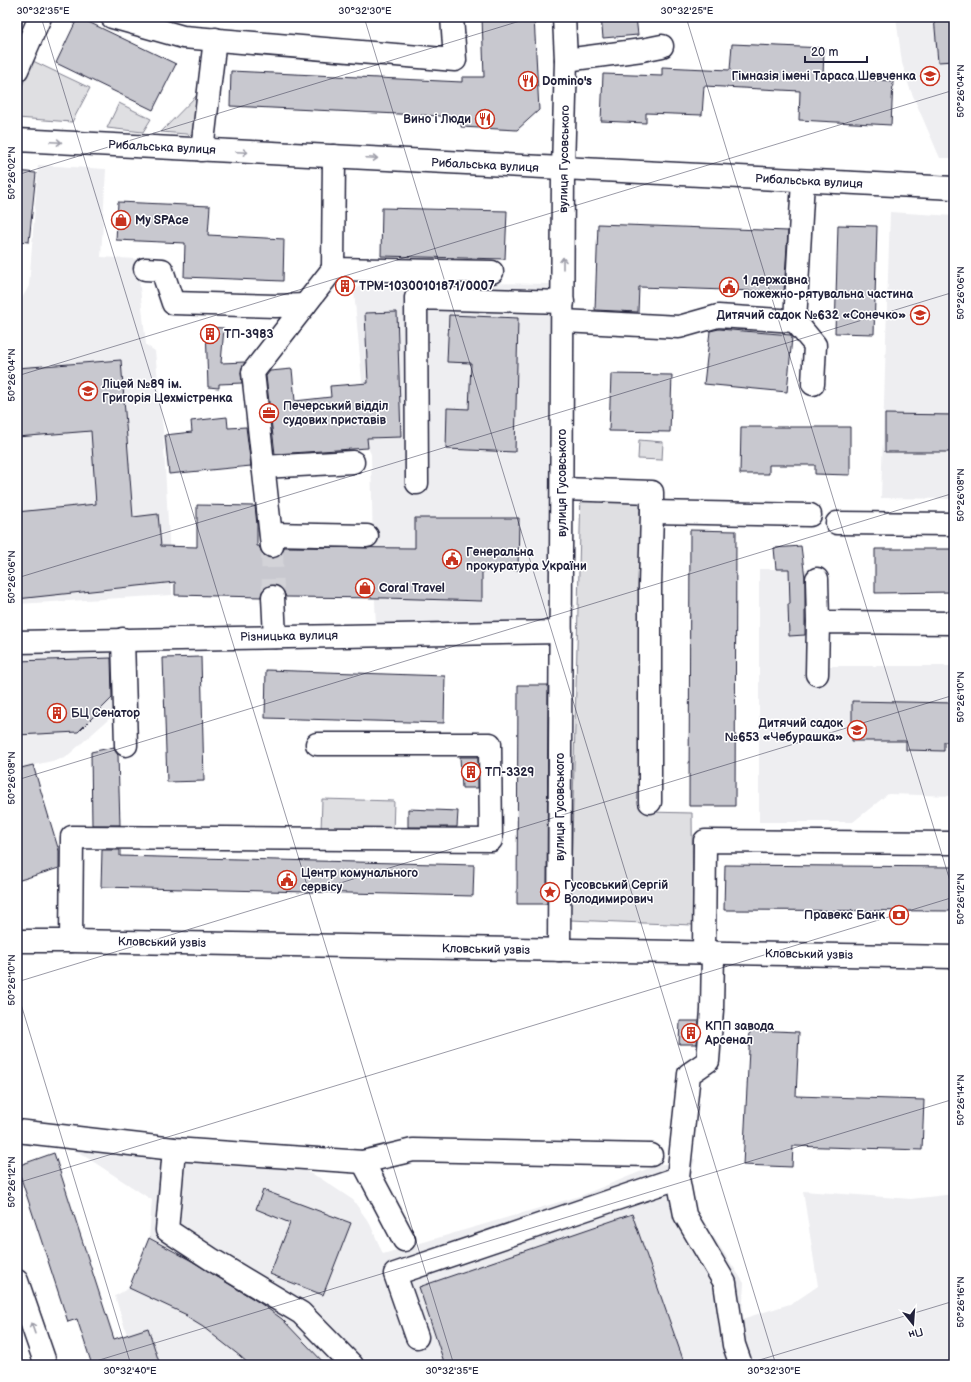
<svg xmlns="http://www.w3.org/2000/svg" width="971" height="1382" viewBox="0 0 971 1382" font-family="'Balsamiq Sans',sans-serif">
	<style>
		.built { fill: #eeeef1 }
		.green { fill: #dfdfe2; stroke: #80808e }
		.building { fill: #c8c8cf; stroke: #22223b }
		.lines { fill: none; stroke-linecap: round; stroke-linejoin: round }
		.minor-tunnel { stroke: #d3d3d8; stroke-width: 22; stroke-dasharray: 22 11; stroke-linecap: butt }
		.minor-casing { stroke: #22223b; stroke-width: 25 }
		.major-casing { stroke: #22223b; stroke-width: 25 }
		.minor { stroke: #fff; stroke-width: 22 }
		.major { stroke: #fff; stroke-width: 22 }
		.oneway { stroke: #9c9ca7 }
		.ticks { fill: none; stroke: #22223b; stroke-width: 1; stroke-opacity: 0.45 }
		.labels { text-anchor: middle; stroke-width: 3; stroke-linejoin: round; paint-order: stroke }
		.poi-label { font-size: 12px; font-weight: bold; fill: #22223b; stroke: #fff; text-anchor: start }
		.street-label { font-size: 12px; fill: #22223b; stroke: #fff }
		.neatline { fill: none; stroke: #22223b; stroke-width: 1.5 }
		.ticks-label { font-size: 10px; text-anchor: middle; fill: #22223b }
	</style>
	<rect width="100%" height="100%" fill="#fff"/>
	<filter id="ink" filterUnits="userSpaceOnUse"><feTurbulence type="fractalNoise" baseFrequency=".025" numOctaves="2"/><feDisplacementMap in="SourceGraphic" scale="8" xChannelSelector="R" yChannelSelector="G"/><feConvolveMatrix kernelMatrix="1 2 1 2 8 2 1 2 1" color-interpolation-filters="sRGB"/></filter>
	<g filter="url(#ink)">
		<g class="built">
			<polygon points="896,17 954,17 954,158 940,158 910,89 902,63"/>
			<polygon points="38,165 106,169 101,257 137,259 146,345 155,351 163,430 172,595 17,604 17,307 29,286"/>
			<polygon points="890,212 954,216 954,499 881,498"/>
			<polygon points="366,281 553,284 552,612 541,622 376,627 373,548 371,454 368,448 354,291"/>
			<polygon points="759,569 825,569 825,666 954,666 954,796 888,794 853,822 759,822"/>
			<polygon points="119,644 118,711 65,758 17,769 17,647"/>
			<polygon points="63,1142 295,1166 320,1178 353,1200 370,1224 383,1254 580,1196 657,1165 695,1159 689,1182 695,1209 744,1283 742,1319 793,1303 818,1286 803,1191 911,1199 954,1194 954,1365 92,1365 86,1348 127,1335 115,1296 129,1288 149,1238 152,1200"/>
		</g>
		<g class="green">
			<polygon points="33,61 90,88 72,122 17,118 17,97"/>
			<polygon points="200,92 198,135 161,132"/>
			<polygon points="119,103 151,119 143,132 107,128"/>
			<polygon points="639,440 663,442 662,460 638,459"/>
			<polygon points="581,492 650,494 648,812 692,813 693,925 570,920"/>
			<polygon points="322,799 394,801 393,833 321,831"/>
		</g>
		<g class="building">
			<polygon points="78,17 176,64 153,110 56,63"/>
			<polygon points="482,17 534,17 539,110 517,130 461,127 461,117 230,106 231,71 462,82 462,77 484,77"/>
			<polygon points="601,17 636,17 638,35 603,38"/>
			<polygon points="934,17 954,17 954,61 938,62"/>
			<polygon points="732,44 824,48 823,77 893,81 891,125 799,120 800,91 704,86 702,115 646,113 646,123 601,121 603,74 662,76 662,67 730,70"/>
			<polygon points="17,171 36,173 29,242 17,241"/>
			<polygon points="118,202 210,206 208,235 284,239 283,281 184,277 185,243 116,240"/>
			<polygon points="382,208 507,211 505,259 381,256"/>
			<polygon points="598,224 788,231 784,292 639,287 638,312 595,310"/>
			<polygon points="838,225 877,226 874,334 835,333"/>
			<polygon points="397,312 401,437 367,438 368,448 275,454 266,376 270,371 292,369 295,401 331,397 330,386 368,383 365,313"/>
			<polygon points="449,315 518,318 515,452 446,449 447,408 469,409 471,363 447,362"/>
			<polygon points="206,327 224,328 221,363 245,362 241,373 242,383 219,384 219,388 208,387"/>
			<polygon points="719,329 791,335 792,337 787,392 704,384 710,331"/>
			<polygon points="121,360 133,517 158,514 161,546 197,547 197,505 255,506 257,525 257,546 259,546 262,553 267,557 273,558 280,556 283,551 284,547 415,548 415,518 519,518 518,570 482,569 482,601 386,598 286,597 283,590 278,586 273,585 266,587 262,592 261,597 175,595 175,582 17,599 17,512 96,504 91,431 17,437 17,368"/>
			<polygon points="611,374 672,375 670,432 609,431"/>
			<polygon points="885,414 954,415 954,452 885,452"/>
			<polygon points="227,417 228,428 246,427 251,466 169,474 165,435 192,432 191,421"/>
			<polygon points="741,427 850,427 850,475 815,474 815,465 769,465 769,474 740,474"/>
			<polygon points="690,530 736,531 735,806 689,806"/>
			<polygon points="801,546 805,578 805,635 789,636 788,604 790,604 789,569 776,569 774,548"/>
			<polygon points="875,549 954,549 954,592 875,593"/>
			<polygon points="201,657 204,781 167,782 163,658"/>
			<polygon points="111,658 112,698 78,732 17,735 17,661"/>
			<polygon points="266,670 445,676 444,723 265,718"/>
			<polygon points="518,685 548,685 547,904 517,904"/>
			<polygon points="852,701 954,703 954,742 944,742 944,751 906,750 906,741 852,741"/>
			<polygon points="114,747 115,751 118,755 120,825 92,825 91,752"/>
			<polygon points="460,757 478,757 478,788 462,788"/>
			<polygon points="33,765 59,851 59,868 17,881 17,769"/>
			<polygon points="408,809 458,811 457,827 408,827"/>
			<polygon points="102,850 120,850 120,856 474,865 473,896 101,887"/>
			<polygon points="725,865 954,867 954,911 724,910"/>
			<polygon points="680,1021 699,1021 697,1044 679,1044"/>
			<polygon points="750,1030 799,1032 796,1096 924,1100 922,1150 793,1146 792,1167 743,1165"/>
			<polygon points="54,1153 114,1339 148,1328 160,1365 92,1365 77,1319 68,1322 17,1166"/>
			<polygon points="263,1190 351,1223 323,1295 270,1274 290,1223 256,1209"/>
			<polygon points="632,1214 685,1365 445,1365 419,1287"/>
			<polygon points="149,1238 190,1260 260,1303 282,1319 326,1365 250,1365 240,1356 203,1327 185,1316 187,1315 129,1288"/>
		</g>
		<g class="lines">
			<polyline class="minor-tunnel" points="272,546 273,597"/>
			<defs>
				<g id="minor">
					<polyline points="112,17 183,37 455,60 452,17"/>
					<polyline points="566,60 642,50 662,46"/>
					<polyline points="17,70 40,17"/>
					<polyline points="17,140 954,188"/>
					<polyline points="202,150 215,39"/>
					<polyline points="334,156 333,269 492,272"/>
					<polyline points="145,269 162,270 173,303 276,306 305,305"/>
					<polyline points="563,321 679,327 718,316 795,321 803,181"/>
					<polyline points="795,321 815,345 813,384"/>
					<polyline points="263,467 353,462"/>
					<polyline points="417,483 416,298 563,302"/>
					<polyline points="562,489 652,492 652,512"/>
					<polyline points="837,523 954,524"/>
					<polyline points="271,534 367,536"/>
					<polyline points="272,546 253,372 333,269"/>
					<polyline points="817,579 818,622"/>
					<polyline points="273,597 275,637"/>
					<polyline points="123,639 126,745"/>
					<polyline points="17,642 561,632"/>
					<polyline points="817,674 818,622 954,623"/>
					<polyline points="650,802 650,586 652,512 810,515"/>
					<polyline points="17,941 71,941 954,957"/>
					<polyline points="71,941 72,837 491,840 490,744 317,744"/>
					<polyline points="559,950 563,169 566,60 564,17"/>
					<polyline points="704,952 705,841 950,843"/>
					<polyline points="713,952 712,1010 708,1061 689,1074 678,1178 685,1215 725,1283 734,1345 741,1365"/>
					<polyline points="17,1131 174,1149 363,1162 413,1150 651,1155"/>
					<polyline points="174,1149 167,1230 211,1259 301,1313 352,1365"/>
					<polyline points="363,1162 404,1240"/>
					<polyline points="417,1337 395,1274 678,1178"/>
				</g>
				<polyline id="major" points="17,1281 46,1365"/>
			</defs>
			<use href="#minor" class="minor-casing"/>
			<use href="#major" class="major-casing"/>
			<use href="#minor" class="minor"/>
			<use href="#major" class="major"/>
		</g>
		<defs><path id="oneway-shaft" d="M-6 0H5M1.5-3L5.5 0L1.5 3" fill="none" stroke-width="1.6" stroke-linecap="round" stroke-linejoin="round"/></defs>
		<g class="oneway">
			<use href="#oneway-shaft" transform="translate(56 142) rotate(3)"/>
			<use href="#oneway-shaft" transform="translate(242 152) rotate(3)"/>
			<use href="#oneway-shaft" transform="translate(372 158) rotate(3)"/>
			<use href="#oneway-shaft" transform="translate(563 263) rotate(-90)"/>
			<use href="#oneway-shaft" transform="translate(33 1328) rotate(-109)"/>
		</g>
	</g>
	<path class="ticks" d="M41,17L454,1365M364,17L776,1365M686,17L954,894M17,175L533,17M17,376L954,90M17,578L954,292M17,780L954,493M17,982L954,695M17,991L131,1365M17,1183L954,897M83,1365L954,1099M743,1365L954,1301"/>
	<defs>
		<symbol id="school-ring" viewBox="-11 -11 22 22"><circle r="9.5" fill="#fff" stroke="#c8321e" stroke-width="1.5"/><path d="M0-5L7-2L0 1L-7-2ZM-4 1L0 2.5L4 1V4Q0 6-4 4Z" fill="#c8321e"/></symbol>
		<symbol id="restaurant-ring" viewBox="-11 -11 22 22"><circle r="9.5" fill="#fff" stroke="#c8321e" stroke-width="1.5"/><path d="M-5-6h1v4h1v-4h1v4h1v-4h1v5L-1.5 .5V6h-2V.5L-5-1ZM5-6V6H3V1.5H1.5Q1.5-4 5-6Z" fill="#c8321e"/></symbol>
		<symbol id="shop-ring" viewBox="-11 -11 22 22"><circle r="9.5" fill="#fff" stroke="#c8321e" stroke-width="1.5"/><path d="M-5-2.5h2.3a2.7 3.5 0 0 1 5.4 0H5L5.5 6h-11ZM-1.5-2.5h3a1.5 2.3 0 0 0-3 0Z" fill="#c8321e"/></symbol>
		<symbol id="building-ring" viewBox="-11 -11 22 22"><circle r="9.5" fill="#fff" stroke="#c8321e" stroke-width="1.5"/><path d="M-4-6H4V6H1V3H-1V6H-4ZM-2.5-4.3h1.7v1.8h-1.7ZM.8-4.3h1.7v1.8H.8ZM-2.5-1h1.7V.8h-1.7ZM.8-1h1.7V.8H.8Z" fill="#c8321e"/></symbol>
		<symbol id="civic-ring" viewBox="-11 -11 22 22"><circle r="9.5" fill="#fff" stroke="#c8321e" stroke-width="1.5"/><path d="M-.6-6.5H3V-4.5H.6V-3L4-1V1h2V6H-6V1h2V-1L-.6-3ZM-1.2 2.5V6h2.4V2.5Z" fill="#c8321e"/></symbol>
		<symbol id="office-ring" viewBox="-11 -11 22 22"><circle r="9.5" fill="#fff" stroke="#c8321e" stroke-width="1.5"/><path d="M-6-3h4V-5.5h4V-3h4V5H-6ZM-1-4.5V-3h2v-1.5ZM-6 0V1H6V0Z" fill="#c8321e"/></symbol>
		<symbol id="sight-ring" viewBox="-11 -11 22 22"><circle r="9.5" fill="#fff" stroke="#c8321e" stroke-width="1.5"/><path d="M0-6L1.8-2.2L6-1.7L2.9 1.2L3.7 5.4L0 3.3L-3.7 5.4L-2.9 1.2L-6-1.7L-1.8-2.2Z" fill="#c8321e"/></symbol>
		<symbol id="bank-ring" viewBox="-11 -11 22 22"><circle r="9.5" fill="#fff" stroke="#c8321e" stroke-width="1.5"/><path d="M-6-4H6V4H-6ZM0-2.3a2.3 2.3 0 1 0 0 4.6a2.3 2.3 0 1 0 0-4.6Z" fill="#c8321e"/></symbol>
	</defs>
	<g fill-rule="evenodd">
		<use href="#school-ring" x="919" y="65" width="22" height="22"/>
		<use href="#restaurant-ring" x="517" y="70" width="22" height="22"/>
		<use href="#restaurant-ring" x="474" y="108" width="22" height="22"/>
		<use href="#shop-ring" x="110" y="209" width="22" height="22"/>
		<use href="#building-ring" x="334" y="275" width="22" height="22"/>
		<use href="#civic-ring" x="718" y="276" width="22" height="22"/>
		<use href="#school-ring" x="909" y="304" width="22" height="22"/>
		<use href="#building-ring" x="199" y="323" width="22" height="22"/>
		<use href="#school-ring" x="77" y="380" width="22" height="22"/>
		<use href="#office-ring" x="258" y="402" width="22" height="22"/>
		<use href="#civic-ring" x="441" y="548" width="22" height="22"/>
		<use href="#shop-ring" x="354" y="577" width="22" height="22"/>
		<use href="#building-ring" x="46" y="702" width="22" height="22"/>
		<use href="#school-ring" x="846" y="719" width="22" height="22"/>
		<use href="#building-ring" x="460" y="761" width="22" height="22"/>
		<use href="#civic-ring" x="276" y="869" width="22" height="22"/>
		<use href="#sight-ring" x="539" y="881" width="22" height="22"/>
		<use href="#bank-ring" x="888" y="904" width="22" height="22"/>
		<use href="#building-ring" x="680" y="1022" width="22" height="22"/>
	</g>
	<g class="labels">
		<g class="poi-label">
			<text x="916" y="80" text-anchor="end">Гімназія імені Тараса Шевченка</text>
			<text x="542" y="85">Domino's</text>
			<text x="471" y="123" text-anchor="end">Вино і Люди</text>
			<text x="135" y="224">My SPAce</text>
			<text x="743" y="284">1 державна<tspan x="743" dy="14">пожежно-рятувальна частина</tspan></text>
			<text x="359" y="290">ТРМ-10300101871/0007</text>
			<text x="906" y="319" text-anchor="end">Дитячий садок №632 «Сонечко»</text>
			<text x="224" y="338">ТП-3983</text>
			<text x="102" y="388">Ліцей №89 ім.<tspan x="102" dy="14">Григорія Цехмістренка</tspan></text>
			<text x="283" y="410">Печерський відділ<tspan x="283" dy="14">судових приставів</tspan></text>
			<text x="466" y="556">Генеральна<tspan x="466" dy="14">прокуратура України</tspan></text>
			<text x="379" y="592">Coral Travel</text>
			<text x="71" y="717">БЦ Сенатор</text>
			<text x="843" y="727" text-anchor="end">Дитячий садок<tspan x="843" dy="14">№653 «Чебурашка»</tspan></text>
			<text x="485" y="776">ТП-3329</text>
			<text x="301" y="877">Центр комунального<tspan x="301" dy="14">сервісу</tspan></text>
			<text x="564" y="889">Гусовський Сергій<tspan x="564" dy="14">Володимирович</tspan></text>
			<text x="885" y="919" text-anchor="end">Правекс Банк</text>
			<text x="705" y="1030">КПП завода<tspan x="705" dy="14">Арсенал</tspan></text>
		</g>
		<g class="street-label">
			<text transform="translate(162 147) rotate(3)" y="4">Рибальська вулиця</text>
			<text transform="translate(564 159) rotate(-89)" y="4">вулиця Гусовського</text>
			<text transform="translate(485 165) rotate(3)" y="4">Рибальська вулиця</text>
			<text transform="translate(809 181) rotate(3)" y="4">Рибальська вулиця</text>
			<text transform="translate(562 483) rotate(-90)" y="4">вулиця Гусовського</text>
			<text transform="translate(289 636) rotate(-1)" y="4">Різницька вулиця</text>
			<text transform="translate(560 807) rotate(-90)" y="4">вулиця Гусовського</text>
			<text transform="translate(162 942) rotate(1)" y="4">Кловський узвіз</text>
			<text transform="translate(486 949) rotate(1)" y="4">Кловський узвіз</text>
			<text transform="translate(809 954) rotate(1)" y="4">Кловський узвіз</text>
		</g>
	</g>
	<rect width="971" height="1382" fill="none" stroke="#fff" stroke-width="44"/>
	<g transform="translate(913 1324) rotate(163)" stroke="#ffffff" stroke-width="3" paint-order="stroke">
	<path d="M0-3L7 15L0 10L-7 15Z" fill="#22223b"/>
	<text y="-6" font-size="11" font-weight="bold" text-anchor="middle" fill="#22223b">Пн</text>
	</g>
	<path d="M805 56v6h62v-6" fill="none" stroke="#22223b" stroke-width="2"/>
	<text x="811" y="56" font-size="12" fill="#22223b" stroke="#ffffff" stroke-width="3" paint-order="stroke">20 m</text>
	<rect x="22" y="22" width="927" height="1338" class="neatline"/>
	<g class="ticks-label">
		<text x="43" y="14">30°32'35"E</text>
		<text x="365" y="14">30°32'30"E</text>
		<text x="687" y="14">30°32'25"E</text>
		<text transform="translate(960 91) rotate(-90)" y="4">50°26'04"N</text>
		<text transform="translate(11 173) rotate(-90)" y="4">50°26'02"N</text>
		<text transform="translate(960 293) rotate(-90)" y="4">50°26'06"N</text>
		<text transform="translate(11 375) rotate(-90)" y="4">50°26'04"N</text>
		<text transform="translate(960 495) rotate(-90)" y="4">50°26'08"N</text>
		<text transform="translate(11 577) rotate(-90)" y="4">50°26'06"N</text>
		<text transform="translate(960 697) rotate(-90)" y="4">50°26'10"N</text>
		<text transform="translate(11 778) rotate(-90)" y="4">50°26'08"N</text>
		<text transform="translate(960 899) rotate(-90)" y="4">50°26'12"N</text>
		<text transform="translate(11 980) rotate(-90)" y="4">50°26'10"N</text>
		<text transform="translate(960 1100) rotate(-90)" y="4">50°26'14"N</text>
		<text transform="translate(11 1182) rotate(-90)" y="4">50°26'12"N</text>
		<text transform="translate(960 1302) rotate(-90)" y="4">50°26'16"N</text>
		<text x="130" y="1374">30°32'40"E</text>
		<text x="452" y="1374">30°32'35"E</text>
		<text x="774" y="1374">30°32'30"E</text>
	</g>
</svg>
